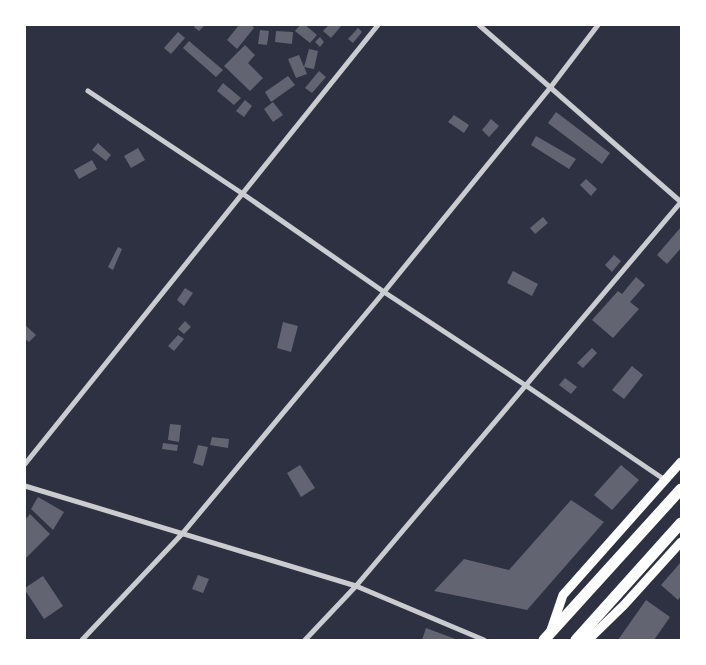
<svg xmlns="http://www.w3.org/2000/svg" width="706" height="665" viewBox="0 0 706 665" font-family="Commissioner,sans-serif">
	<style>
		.building { fill: #626471 }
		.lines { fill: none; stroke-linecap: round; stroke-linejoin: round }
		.minor { stroke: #caccd0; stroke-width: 5 }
		.secondary { stroke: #fff; stroke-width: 9 }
		.trunk { stroke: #fff; stroke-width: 11 }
	</style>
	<rect width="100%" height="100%" fill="#2d3142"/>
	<g class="building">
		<polygon points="195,25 205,25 199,31 194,27"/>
		<polygon points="239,25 251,25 254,28 237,49 227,40"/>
		<polygon points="300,25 305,25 317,35 310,43 295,31"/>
		<polygon points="329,25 342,25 331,38 323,31"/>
		<polygon points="358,28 362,32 353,43 348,39"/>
		<polygon points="260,30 269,31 267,45 258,44"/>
		<polygon points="276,31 293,32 292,44 275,42"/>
		<polygon points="178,32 185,38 171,54 164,48"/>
		<polygon points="320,37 324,42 320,47 315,42"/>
		<polygon points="189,41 223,70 216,77 183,48"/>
		<polygon points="245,45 255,55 248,63 263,78 250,91 224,66"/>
		<polygon points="309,49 318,51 314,69 304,67"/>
		<polygon points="299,55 307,74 296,78 288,59"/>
		<polygon points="319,71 326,77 312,93 305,88"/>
		<polygon points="288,76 295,85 271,102 265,92"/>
		<polygon points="223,83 241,98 234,105 217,91"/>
		<polygon points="245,100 252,106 244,117 236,111"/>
		<polygon points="273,102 283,115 273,122 264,109"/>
		<polygon points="556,112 610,153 602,164 548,123"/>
		<polygon points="454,115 469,125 464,133 448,122"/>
		<polygon points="491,119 499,126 489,137 482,130"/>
		<polygon points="536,136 576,159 569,169 531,145"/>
		<polygon points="98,143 111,155 106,161 92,150"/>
		<polygon points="138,148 145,160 131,168 124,156"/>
		<polygon points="92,160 97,169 79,179 74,170"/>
		<polygon points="586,179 597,189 591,196 580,185"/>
		<polygon points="543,217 548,223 535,234 530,228"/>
		<polygon points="681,227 681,248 667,264 657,255"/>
		<polygon points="118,247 122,249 113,270 108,267"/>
		<polygon points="614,255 621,261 612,272 605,265"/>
		<polygon points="513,271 538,284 532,296 507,283"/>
		<polygon points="636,277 645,285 630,302 639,309 613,338 592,320 618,291 622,294"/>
		<polygon points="185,288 193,293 184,306 177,300"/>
		<polygon points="185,321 191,327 184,334 178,329"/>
		<polygon points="283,322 298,326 291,352 277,348"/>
		<polygon points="25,325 36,335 29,342 25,339"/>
		<polygon points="178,335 184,339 174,351 168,346"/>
		<polygon points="592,348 597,353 583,368 577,363"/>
		<polygon points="632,366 643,375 624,399 612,390"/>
		<polygon points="565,378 577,387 571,394 559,385"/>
		<polygon points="170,424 181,425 179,442 168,440"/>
		<polygon points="212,437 229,439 228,448 210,445"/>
		<polygon points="163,443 178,445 177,451 162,449"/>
		<polygon points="198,445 208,447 203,466 193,463"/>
		<polygon points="300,465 315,488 301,497 287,473"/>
		<polygon points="621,465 639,480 612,510 594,495"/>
		<polygon points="38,497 64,512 53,530 31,509"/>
		<polygon points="571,500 604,522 527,610 434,591 464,559 509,570"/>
		<polygon points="30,514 50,534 25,559 25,520"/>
		<polygon points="681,562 681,596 678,600 661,585"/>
		<polygon points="198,575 209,579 203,593 192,589"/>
		<polygon points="43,576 63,606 44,619 25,590 25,588"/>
		<polygon points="646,600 670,617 654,640 618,640"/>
		<polygon points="426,628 458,640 422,640"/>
	</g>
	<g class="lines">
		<g class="minor">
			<polyline points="88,91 243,194 384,292 525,385 665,480"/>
			<polyline points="25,464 378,25"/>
			<polyline points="25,486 356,586 484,640"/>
			<polyline points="82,640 182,534 384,292 550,88 598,25"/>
			<polyline points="305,640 356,586 681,202 479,25"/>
		</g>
		<g class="secondary">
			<polyline points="551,630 563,595 681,462"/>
			<polyline points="588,640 624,605 681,542"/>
		</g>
		<g class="trunk">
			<polyline points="544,640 681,489"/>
			<polyline points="576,640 681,523"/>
		</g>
	</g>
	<rect width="706" height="665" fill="none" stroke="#ffffff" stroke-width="52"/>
</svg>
